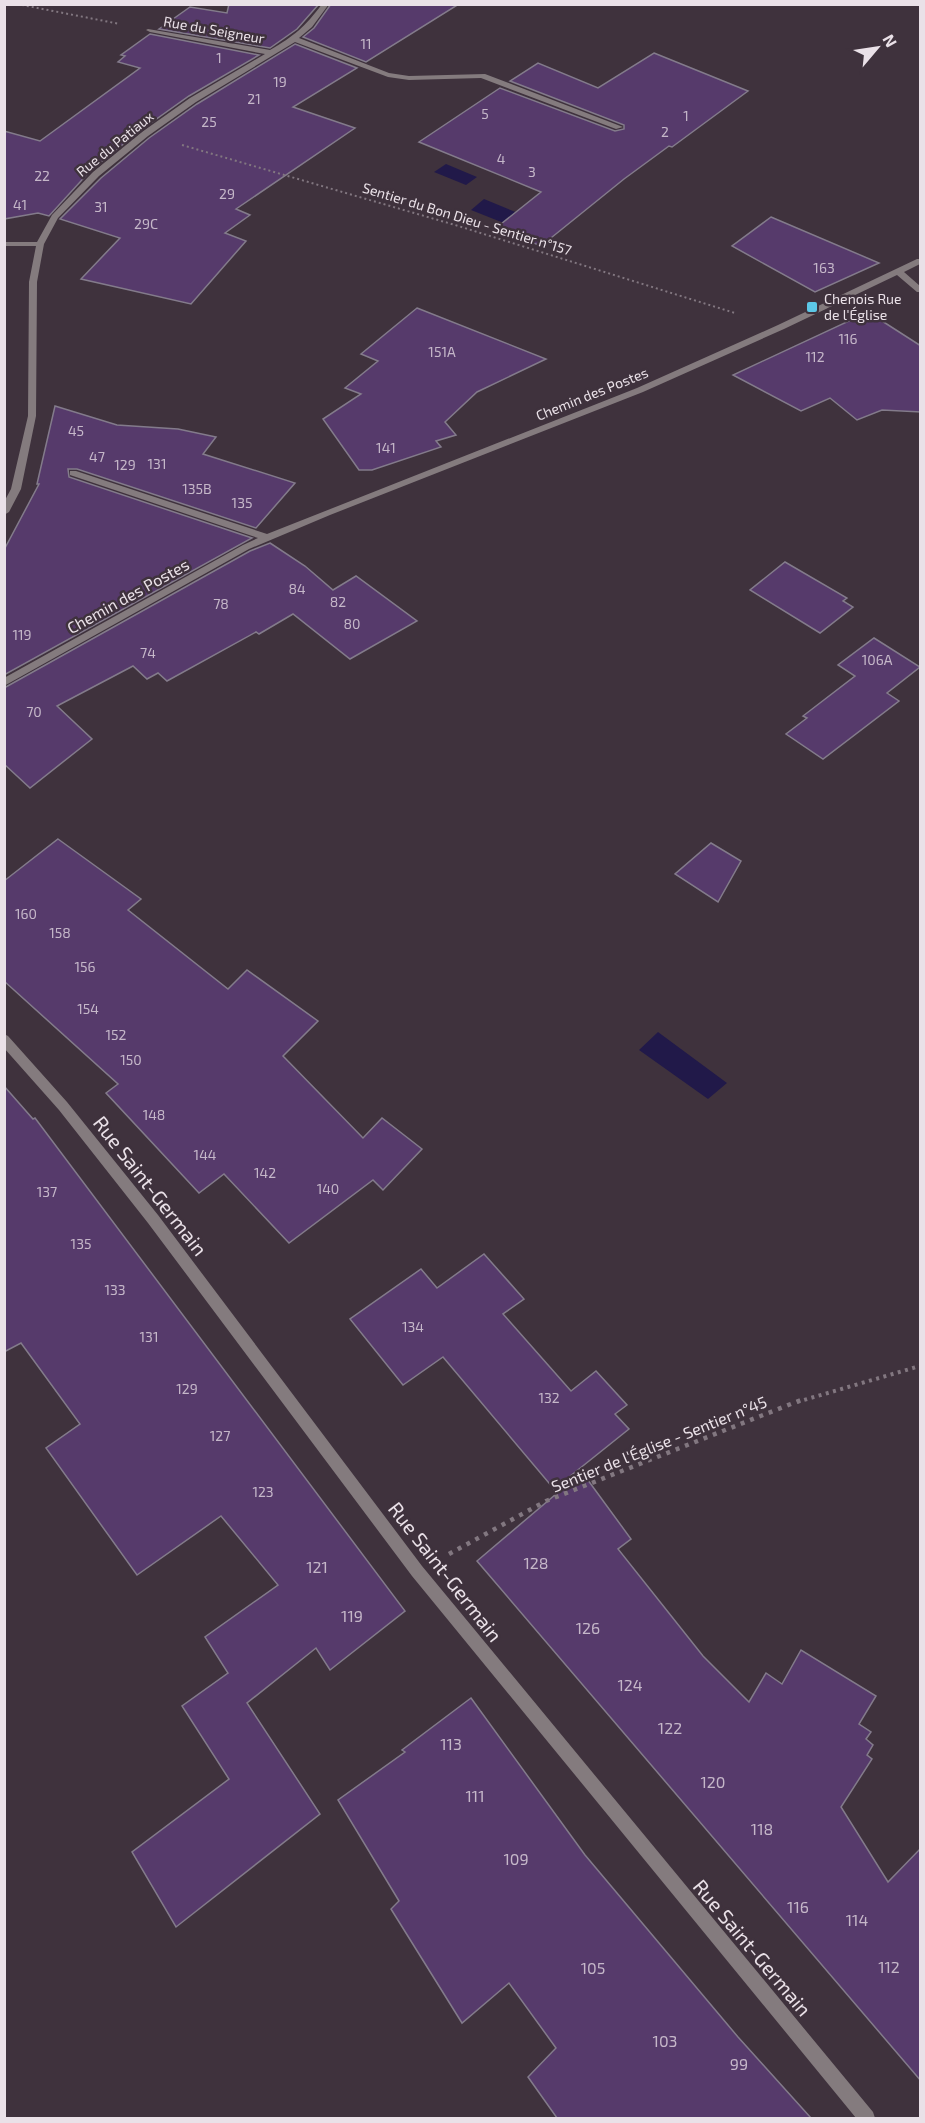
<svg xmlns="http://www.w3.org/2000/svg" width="925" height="2123" viewBox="0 0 925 2123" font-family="'Exo 2',sans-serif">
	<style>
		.water { fill: #211949 }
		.building { fill: #563a6b; stroke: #837b8b; stroke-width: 1.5 }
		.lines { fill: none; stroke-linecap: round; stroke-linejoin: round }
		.path-far2 { stroke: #827780; stroke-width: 2; stroke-dasharray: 2 3; stroke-linecap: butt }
		.path-far1 { stroke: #827780; stroke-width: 4; stroke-dasharray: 3 4.5; stroke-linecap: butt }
		.path { stroke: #827780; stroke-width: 4.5; stroke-dasharray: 4 6; stroke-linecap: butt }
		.street { fill: #847b7e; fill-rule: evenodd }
		.poi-dot { fill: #5cc7e7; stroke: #3f323d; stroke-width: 2 }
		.labels { text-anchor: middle; stroke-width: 5; stroke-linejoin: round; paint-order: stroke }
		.far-street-label { font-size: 14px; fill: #eae1e8; stroke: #3f323d }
		.number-label { font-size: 14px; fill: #c5b7c9 }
		.far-poi-label { font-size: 14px; fill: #eae1e8; stroke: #3f323d; text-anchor: start }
		.street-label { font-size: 16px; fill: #eae1e8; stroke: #3f323d }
		.near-number-label { font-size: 16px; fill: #c5b7c9 }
		.near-street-label { font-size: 20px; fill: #eae1e8; stroke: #3f323d }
	</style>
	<rect width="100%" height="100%" fill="#3f323d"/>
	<g class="water">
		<polygon points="446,164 477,177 466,185 434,172"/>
		<polygon points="484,199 525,216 511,226 471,210"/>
		<polygon points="658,1032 727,1083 708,1099 639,1050"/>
	</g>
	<g class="building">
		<polygon points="229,4 319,4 297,29 270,48 159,29 190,7 227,13"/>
		<polygon points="331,4 459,4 366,62 303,37 314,28"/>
		<polygon points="150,34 259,55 189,96 141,130 91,170 49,216 38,213 4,219 4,131 40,141 140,68 118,62 125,56 121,55"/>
		<polygon points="295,44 357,68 293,107 355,128 236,209 250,215 225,233 246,241 191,304 81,279 120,238 60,219 101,178 149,138 197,104"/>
		<polygon points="654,53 748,91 672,147 669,146 624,179 541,246 496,228 541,192 419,142 500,88 615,131 624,129 624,125 510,81 538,63 598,88"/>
		<polygon points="771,217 879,263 815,292 732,246"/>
		<polygon points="417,308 546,359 477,392 445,422 456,435 436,441 441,447 372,470 359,470 323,419 361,394 345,388 378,361 361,354"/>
		<polygon points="868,312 921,346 921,412 882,410 857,420 830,398 801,411 733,375"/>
		<polygon points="55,406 117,425 178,429 216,437 203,454 295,483 256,528 77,469 68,469 69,477 252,538 4,675 4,550 39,484 37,484"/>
		<polygon points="270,543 305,566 333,590 356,576 417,621 350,659 293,614 259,634 256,632 167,681 158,673 147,679 133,666 57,706 92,739 30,788 4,764 4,688 250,551"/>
		<polygon points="785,562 847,598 843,601 853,607 820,633 750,590"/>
		<polygon points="874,638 920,667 887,693 899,701 823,759 786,734 807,718 803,716 855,676 838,665"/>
		<polygon points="58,839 141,899 128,910 228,989 247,970 318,1021 283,1056 363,1138 382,1118 422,1149 383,1190 373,1180 289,1243 224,1174 199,1193 106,1093 118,1084 4,981 4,881"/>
		<polygon points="711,843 741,861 718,902 675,874"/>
		<polygon points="4,1086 33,1119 35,1118 405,1611 330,1670 316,1648 247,1703 320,1814 176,1927 132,1852 229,1779 182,1706 228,1673 205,1637 278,1585 221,1516 137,1575 46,1448 80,1424 21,1343 4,1352"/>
		<polygon points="484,1254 524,1299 503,1314 571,1391 596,1371 627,1405 615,1414 629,1429 554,1489 443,1357 403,1385 350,1319 421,1269 437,1288"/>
		<polygon points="582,1472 631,1539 618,1549 703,1656 749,1702 766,1673 782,1684 801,1650 876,1696 859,1724 871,1732 866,1739 873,1745 867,1755 872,1759 841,1807 888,1882 921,1848 921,2081 477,1561"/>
		<polygon points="471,1698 585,1855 738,2037 811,2118 557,2118 528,2077 556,2048 509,1983 462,2023 391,1909 399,1901 338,1800 405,1752 402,1750"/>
	</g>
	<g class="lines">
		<g class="path-far2">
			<polyline points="17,4 120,24"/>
			<polyline points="182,145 455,225 735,313"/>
		</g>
		<polyline class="path-far1" points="797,1402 920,1366"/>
		<polyline class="path" points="449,1554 546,1501 801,1400"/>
		<g class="street">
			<path d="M322,4H329L312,27L299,38L389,73L409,76L485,74L623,127L616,129L481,78L409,80L388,77L295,42L196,102L148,136L99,176L58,218L44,244L37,282L36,416L21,489L9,512L4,515V502L11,489L28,416L29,282L36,246H4V242H37L52,215L93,172L142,132L190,98L265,54L150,32L146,30L148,29L270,50C294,36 305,27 322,4Z"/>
			<polygon points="917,259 920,259 920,264 904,272 920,286 920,292 917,292 897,275 784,329 643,392 330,515 249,549 4,686 4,678 243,545 258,538 70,475 70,471 76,471 267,534 637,388 778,325"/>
			<polygon points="4,1034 8,1036 67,1102 158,1215 422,1566 873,2112 875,2118 856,2118 412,1576 148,1223 59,1110 4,1048"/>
		</g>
	</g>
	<rect class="poi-dot" x="806" y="301" width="12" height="12" rx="3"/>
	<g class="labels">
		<g class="far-street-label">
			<text transform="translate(214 30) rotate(10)" y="5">Rue du Seigneur</text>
			<text transform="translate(115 144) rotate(-39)" y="5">Rue du Patiaux</text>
			<text transform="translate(467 219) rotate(17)" y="5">Sentier du Bon Dieu - Sentier n°157</text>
			<text transform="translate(592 394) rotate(-22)" y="5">Chemin des Postes</text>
		</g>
		<g class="number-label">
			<text x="366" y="49">11</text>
			<text x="219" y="63">1</text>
			<text x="280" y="87">19</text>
			<text x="254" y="104">21</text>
			<text x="485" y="119">5</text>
			<text x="686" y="121">1</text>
			<text x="209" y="127">25</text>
			<text x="665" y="137">2</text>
			<text x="501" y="164">4</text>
			<text x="532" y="177">3</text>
			<text x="42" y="181">22</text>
			<text x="227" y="199">29</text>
			<text x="20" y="210">41</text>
			<text x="101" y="212">31</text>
			<text x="146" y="229">29C</text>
			<text x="824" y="273">163</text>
			<text x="848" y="344">116</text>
			<text x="442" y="357">151A</text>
			<text x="815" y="362">112</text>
			<text x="76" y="436">45</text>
			<text x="386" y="453">141</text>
			<text x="97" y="462">47</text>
			<text x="157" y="469">131</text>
			<text x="125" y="470">129</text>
			<text x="197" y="494">135B</text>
			<text x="242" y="508">135</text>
			<text x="297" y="594">84</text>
			<text x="338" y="607">82</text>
			<text x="221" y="609">78</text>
			<text x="352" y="629">80</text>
			<text x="22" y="640">119</text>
			<text x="148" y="658">74</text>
			<text x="877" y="665">106A</text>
			<text x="34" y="717">70</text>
			<text x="26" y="919">160</text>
			<text x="60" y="938">158</text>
			<text x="85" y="972">156</text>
			<text x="88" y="1014">154</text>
			<text x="116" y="1040">152</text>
			<text x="131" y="1065">150</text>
			<text x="154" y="1120">148</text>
			<text x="205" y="1160">144</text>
			<text x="265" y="1178">142</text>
			<text x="328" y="1194">140</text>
			<text x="47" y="1197">137</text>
			<text x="81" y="1249">135</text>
			<text x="115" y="1295">133</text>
			<text x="413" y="1332">134</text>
			<text x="149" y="1342">131</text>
			<text x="187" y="1394">129</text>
			<text x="549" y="1403">132</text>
			<text x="220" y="1441">127</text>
			<text x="263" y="1497">123</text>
		</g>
		<g class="far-poi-label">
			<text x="824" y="304">Chenois Rue<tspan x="824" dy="16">de l'Église</tspan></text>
		</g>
		<g class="street-label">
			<text transform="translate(128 596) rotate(-29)" y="6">Chemin des Postes</text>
			<text transform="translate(659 1444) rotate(-22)" y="6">Sentier de l'Église - Sentier n°45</text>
		</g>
		<g class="near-number-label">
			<text x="536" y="1569">128</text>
			<text x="317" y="1573">121</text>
			<text x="352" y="1622">119</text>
			<text x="588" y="1634">126</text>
			<text x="630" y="1691">124</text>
			<text x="670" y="1734">122</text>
			<text x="451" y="1750">113</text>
			<text x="713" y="1788">120</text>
			<text x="475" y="1802">111</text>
			<text x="762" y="1835">118</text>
			<text x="516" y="1865">109</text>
			<text x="798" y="1913">116</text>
			<text x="857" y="1926">114</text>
			<text x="889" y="1973">112</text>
			<text x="593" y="1974">105</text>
			<text x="665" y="2047">103</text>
			<text x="739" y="2070">99</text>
		</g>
		<g class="near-street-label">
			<text transform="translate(150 1186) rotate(52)" y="7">Rue Saint-Germain</text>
			<text transform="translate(445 1572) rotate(52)" y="7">Rue Saint-Germain</text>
			<text transform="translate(752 1948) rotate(50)" y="7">Rue Saint-Germain</text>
		</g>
	</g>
	<rect width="925" height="2123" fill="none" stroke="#eae1e8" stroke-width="12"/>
	<g transform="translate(877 48) rotate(61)" stroke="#3f323d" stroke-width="4.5" paint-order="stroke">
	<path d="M0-4.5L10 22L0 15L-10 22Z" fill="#eae1e8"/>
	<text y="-9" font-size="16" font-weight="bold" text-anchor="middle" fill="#eae1e8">N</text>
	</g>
</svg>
